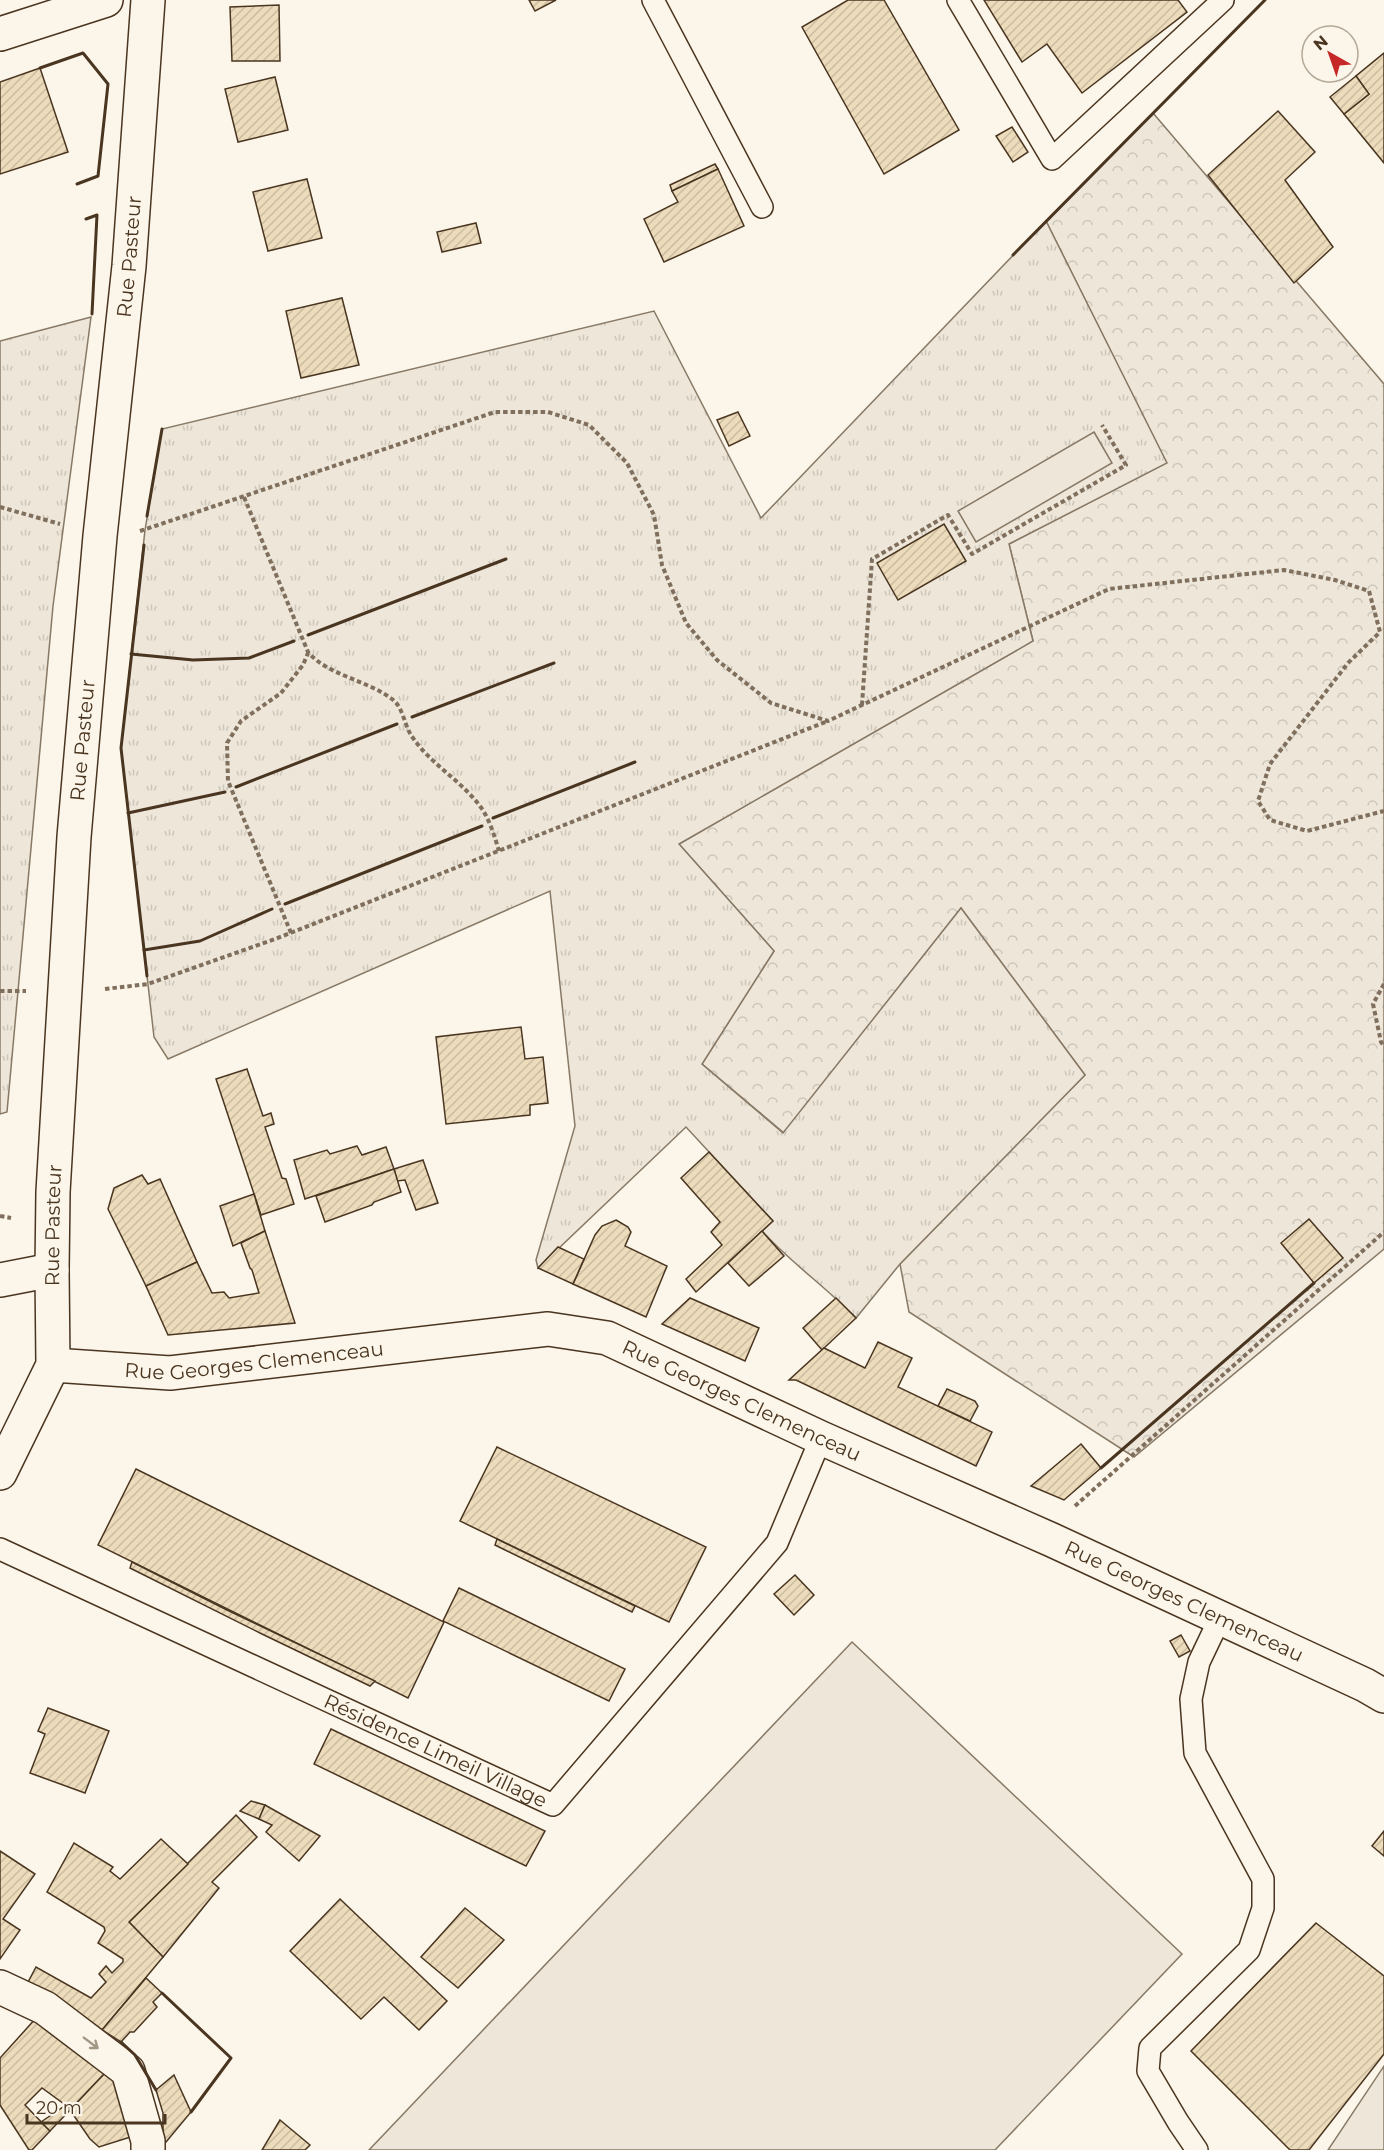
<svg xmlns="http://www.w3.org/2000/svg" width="1384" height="2150" viewBox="0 0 1384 2150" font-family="Montserrat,sans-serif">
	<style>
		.forest { fill: url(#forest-crowns); stroke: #887966; stroke-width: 1.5 }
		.park { fill: url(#park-tufts); stroke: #887966; stroke-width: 1.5 }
		.pitch { fill: #ede6d9; stroke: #887966; stroke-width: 1.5 }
		.building { fill: url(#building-hatch); stroke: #4a3520; stroke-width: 1.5 }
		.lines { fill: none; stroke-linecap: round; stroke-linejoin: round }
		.service-casing { stroke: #4a3520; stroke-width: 24 }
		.minor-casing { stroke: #4a3520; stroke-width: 36 }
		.tertiary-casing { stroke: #4a3520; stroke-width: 36 }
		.path { stroke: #7f6f5c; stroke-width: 4; stroke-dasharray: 4.5 3; stroke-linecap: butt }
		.service { stroke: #fbf6e9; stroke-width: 21 }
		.minor { stroke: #fbf6e9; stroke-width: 33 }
		.tertiary { stroke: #fbf6e9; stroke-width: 33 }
		.wall { stroke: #4a3520; stroke-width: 3 }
		.oneway { stroke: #a29684 }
		.labels { text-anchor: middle; stroke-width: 4.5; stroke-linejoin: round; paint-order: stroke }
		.street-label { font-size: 20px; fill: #4a3520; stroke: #fbf6e9 }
	</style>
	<defs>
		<pattern id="forest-crowns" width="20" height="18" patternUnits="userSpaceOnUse" patternTransform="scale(1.5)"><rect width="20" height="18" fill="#ede6d9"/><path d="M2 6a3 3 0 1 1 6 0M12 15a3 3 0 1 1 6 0" fill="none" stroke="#cdc6ba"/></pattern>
		<pattern id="park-tufts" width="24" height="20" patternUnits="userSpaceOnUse" patternTransform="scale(1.5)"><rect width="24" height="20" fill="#ede6d9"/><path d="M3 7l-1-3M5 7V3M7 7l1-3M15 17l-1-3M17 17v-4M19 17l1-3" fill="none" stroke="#cdc6ba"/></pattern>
		<pattern id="building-hatch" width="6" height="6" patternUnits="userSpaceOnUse" patternTransform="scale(1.5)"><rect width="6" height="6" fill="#ecdcbc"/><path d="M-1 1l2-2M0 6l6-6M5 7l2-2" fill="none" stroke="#ccbda1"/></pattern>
	</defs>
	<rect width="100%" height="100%" fill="#fbf6e9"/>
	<polygon class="forest" points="1153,113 1384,384 1384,1249 1134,1457 909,1312 900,1264 1085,1075 961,908 784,1133 702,1064 774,951 679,844 1033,641 1009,544 1166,463 1046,221"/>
	<g class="park">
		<path d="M1046,221L1167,463L1009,544L1033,641L679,844L774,951L702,1064L783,1133L961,908L1085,1075L900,1264L856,1318C826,1287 791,1263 762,1231L773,1221L686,1127L538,1268L536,1260L575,1126L550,891L168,1059L154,1037L121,748L145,530L162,429L654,311L761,518Z"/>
		<polygon points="91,317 53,606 7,1112 0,1114 0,341"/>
	</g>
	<g class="pitch">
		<polygon points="1094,432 1112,463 976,542 958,511"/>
		<polygon points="852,1642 1182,1954 995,2150 369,2150"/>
		<polygon points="1384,2066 1384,2150 1328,2150"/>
	</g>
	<g class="building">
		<polygon points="529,0 556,0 535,11"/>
		<polygon points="848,0 884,0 959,130 884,174 802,27"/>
		<polygon points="984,0 1178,0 1187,12 1082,93 1047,44 1022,62"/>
		<polygon points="279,5 280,61 232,61 230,7"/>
		<polygon points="1384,53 1384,163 1344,114 1369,94 1356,76"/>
		<polygon points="40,68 68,152 0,174 0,82"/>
		<polygon points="1356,76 1369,94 1344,114 1330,97"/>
		<polygon points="275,77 288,130 238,142 225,89"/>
		<polygon points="1278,111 1315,152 1285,180 1333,247 1294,283 1208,175"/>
		<polygon points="1012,127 1028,152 1013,162 996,136"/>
		<polygon points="715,164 718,169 672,191 670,185"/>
		<polygon points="718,169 744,226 664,262 644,219 678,202 672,191"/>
		<polygon points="307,179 322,238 268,251 253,192"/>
		<polygon points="476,223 481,243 442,252 437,232"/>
		<polygon points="342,298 359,365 301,378 286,311"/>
		<polygon points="738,412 750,436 729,446 717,420"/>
		<polygon points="944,524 966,561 898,600 877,563"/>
		<polygon points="521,1027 525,1059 543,1057 548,1103 530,1105 530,1115 446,1124 436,1037"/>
		<polygon points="247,1069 263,1116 271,1113 274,1124 265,1127 282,1178 286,1179 294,1204 261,1215 216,1079"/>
		<polygon points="357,1146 362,1155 386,1147 394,1169 305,1199 294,1160 327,1150 330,1154"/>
		<polygon points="709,1152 773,1221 696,1292 686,1279 722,1245 711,1232 720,1222 681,1178"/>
		<polygon points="423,1160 438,1203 416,1210 405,1180 397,1181 394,1169"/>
		<polygon points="394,1169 401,1192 374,1202 372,1205 325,1222 316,1196"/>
		<polygon points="142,1175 148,1184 160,1179 197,1262 146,1286 108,1209 114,1188"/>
		<polygon points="254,1194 265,1231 233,1246 220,1206"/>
		<polygon points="1309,1219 1343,1258 1314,1283 1281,1243"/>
		<polygon points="616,1220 628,1227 631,1232 625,1246 667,1266 646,1317 573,1284 595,1235 602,1226"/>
		<polygon points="265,1231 295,1323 168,1335 146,1286 197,1262 212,1293 224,1292 229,1298 259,1293 252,1270 250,1268 241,1243"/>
		<polygon points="762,1231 784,1256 749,1286 728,1263"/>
		<polygon points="558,1247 584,1259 573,1284 538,1268"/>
		<polygon points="690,1298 759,1328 745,1361 662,1324"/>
		<polygon points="836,1298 856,1318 822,1350 803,1328"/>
		<polygon points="878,1342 912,1358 898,1387 992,1432 976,1466 796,1380 789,1380 824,1348 865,1368"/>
		<polygon points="947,1389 975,1401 978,1406 970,1421 938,1406"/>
		<polygon points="1081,1444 1101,1468 1064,1500 1031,1486"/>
		<polygon points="497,1447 706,1547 669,1622 460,1521"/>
		<polygon points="136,1469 444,1622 408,1698 98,1545"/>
		<polygon points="497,1539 635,1606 632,1612 495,1545"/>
		<polygon points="132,1562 227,1610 375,1681 370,1686 262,1634 130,1568"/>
		<polygon points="795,1575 814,1595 794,1615 774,1594"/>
		<polygon points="459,1588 625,1669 609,1701 443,1621"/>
		<polygon points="1181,1635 1190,1651 1179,1657 1170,1641"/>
		<polygon points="48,1708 109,1731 85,1793 30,1773 45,1734 38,1731"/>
		<polygon points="331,1729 545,1831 526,1866 314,1764"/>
		<polygon points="251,1801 265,1805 259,1819 240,1811"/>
		<polygon points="265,1805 320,1836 299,1861 266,1832 272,1825 259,1819"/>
		<polygon points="236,1815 257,1837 212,1882 219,1888 163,1957 129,1922"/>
		<polygon points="1384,1831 1384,1856 1372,1846"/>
		<polygon points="161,1839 188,1864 129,1922 163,1957 102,2030 26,1986 36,1967 91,1998 106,1982 99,1974 106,1966 112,1973 123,1962 123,1959 98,1943 105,1931 104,1927 47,1892 74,1843 113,1867 110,1871 120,1879"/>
		<polygon points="0,1851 35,1874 3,1919 20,1930 0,1959"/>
		<polygon points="340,1899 447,2001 419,2030 384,1997 361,2019 290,1951"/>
		<polygon points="465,1908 504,1940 458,1988 421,1957"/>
		<polygon points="1316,1923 1384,1976 1384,2054 1309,2150 1290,2150 1191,2051"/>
		<polygon points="146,1978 162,1993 153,2002 157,2007 134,2032 130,2032 121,2042 102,2030"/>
		<polygon points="37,2017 107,2071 71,2109 42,2088 25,2105 50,2131 32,2150 29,2150 0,2105 0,2058"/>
		<polygon points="107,2071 133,2109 140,2134 99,2147 90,2139 70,2110"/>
		<polygon points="174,2075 191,2112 166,2142 163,2140 163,2113 156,2090"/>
		<polygon points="66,2105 71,2109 50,2131 41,2122"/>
		<polygon points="280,2120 310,2145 305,2150 262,2150"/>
	</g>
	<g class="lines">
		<defs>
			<g id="service">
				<polyline points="653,0 762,207"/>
				<polyline points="958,0 1052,159 1223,0"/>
				<path id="s1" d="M0,1549L553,1805L777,1543L821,1438"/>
				<polyline points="1197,2150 1178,2122 1148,2071 1150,2048 1249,1950 1263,1908 1263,1879 1195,1753 1191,1699 1199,1662 1220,1618"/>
			</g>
			<g id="minor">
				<polyline points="0,34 106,0"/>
				<polyline points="0,1280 52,1270"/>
				<path id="s2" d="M0,1473L53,1365L52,1270L53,1192L74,837L100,536L129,266L148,0"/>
				<polyline points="0,1987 45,2008 128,2071 148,2141 148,2150"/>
			</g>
			<g id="tertiary">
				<path id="s3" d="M53,1365L170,1373L548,1329L607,1338L821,1438L1052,1540L1365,1685L1384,1696"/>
			</g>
		</defs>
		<use href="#service" class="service-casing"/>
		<use href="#minor" class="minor-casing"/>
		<use href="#tertiary" class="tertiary-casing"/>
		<g class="path">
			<path d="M244,497L308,652C327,675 367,680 392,699C403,707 404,724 411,735C430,765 465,782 484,812C491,824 495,838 499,851"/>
			<polyline points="0,507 60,524"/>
			<polyline points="140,531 495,412 548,412 589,425 627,463 654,515 662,565 686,623 717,660 771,703 828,721 1109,589 1284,570 1335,580 1369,591 1380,632 1348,663 1270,764 1258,801 1270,820 1307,831 1384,811"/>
			<polyline points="862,705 872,559 948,515 972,554 1126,465 1102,425"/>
			<polyline points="291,933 228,781 227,743 241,721 281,693 303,665 308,653"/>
			<polyline points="1384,984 1373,1004 1381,1042 1384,1046"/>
			<polyline points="105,989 148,984 275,939 828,721"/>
			<polyline points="0,991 26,991"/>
			<polyline points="0,1216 11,1218"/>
			<polyline points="1075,1506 1384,1232"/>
		</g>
		<use href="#service" class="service"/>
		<use href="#minor" class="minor"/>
		<use href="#tertiary" class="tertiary"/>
		<g class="wall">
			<polyline points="40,68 83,53 108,84 98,176 77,184"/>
			<polyline points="86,219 97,215 92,314"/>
			<polyline points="1013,255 1265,0"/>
			<polyline points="147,516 162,429"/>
			<polyline points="144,545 121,748 147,976"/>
			<polyline points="308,635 506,559"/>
			<polyline points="131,654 193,660 249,658 294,641"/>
			<polyline points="412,717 554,663"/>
			<polyline points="236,787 397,724"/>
			<polyline points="128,813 225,792"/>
			<polyline points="493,818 635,762"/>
			<polyline points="285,904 482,826"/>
			<polyline points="144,950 200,941 272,909"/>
			<polyline points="1101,1468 1314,1283"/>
			<polyline points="162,1993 231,2058 191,2112"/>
			<polyline points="121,2042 135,2055 156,2090"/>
		</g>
	</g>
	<defs><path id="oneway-shaft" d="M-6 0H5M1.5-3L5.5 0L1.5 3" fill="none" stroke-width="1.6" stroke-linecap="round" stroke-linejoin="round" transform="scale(1.5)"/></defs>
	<use class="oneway" href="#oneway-shaft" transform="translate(91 2043) rotate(37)"/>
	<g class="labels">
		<g class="street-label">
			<text dy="7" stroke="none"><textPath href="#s2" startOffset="1232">Rue Pasteur</textPath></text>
			<text dy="7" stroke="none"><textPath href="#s2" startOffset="746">Rue Pasteur</textPath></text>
			<text dy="7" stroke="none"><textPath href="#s2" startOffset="260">Rue Pasteur</textPath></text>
			<text dy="7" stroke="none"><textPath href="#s3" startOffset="202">Rue Georges Clemenceau</textPath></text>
			<text dy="7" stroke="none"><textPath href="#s3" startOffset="706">Rue Georges Clemenceau</textPath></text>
			<text dy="7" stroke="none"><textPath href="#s3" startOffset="1192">Rue Georges Clemenceau</textPath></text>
			<text dy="7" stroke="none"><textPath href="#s1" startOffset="480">Résidence Limeil Village</textPath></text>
		</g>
	</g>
	<g transform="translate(1330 54) rotate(320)"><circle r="28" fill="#fbf6e9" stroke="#b4a999" stroke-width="1.5"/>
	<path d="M0-4.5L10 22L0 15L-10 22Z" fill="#c62828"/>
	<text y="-9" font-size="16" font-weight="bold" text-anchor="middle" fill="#4a3520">N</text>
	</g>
	<path d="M27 2114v9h138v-9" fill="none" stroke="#4a3520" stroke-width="3"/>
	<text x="36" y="2114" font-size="18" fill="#4a3520" stroke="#fbf6e9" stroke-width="4.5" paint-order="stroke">20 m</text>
</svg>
